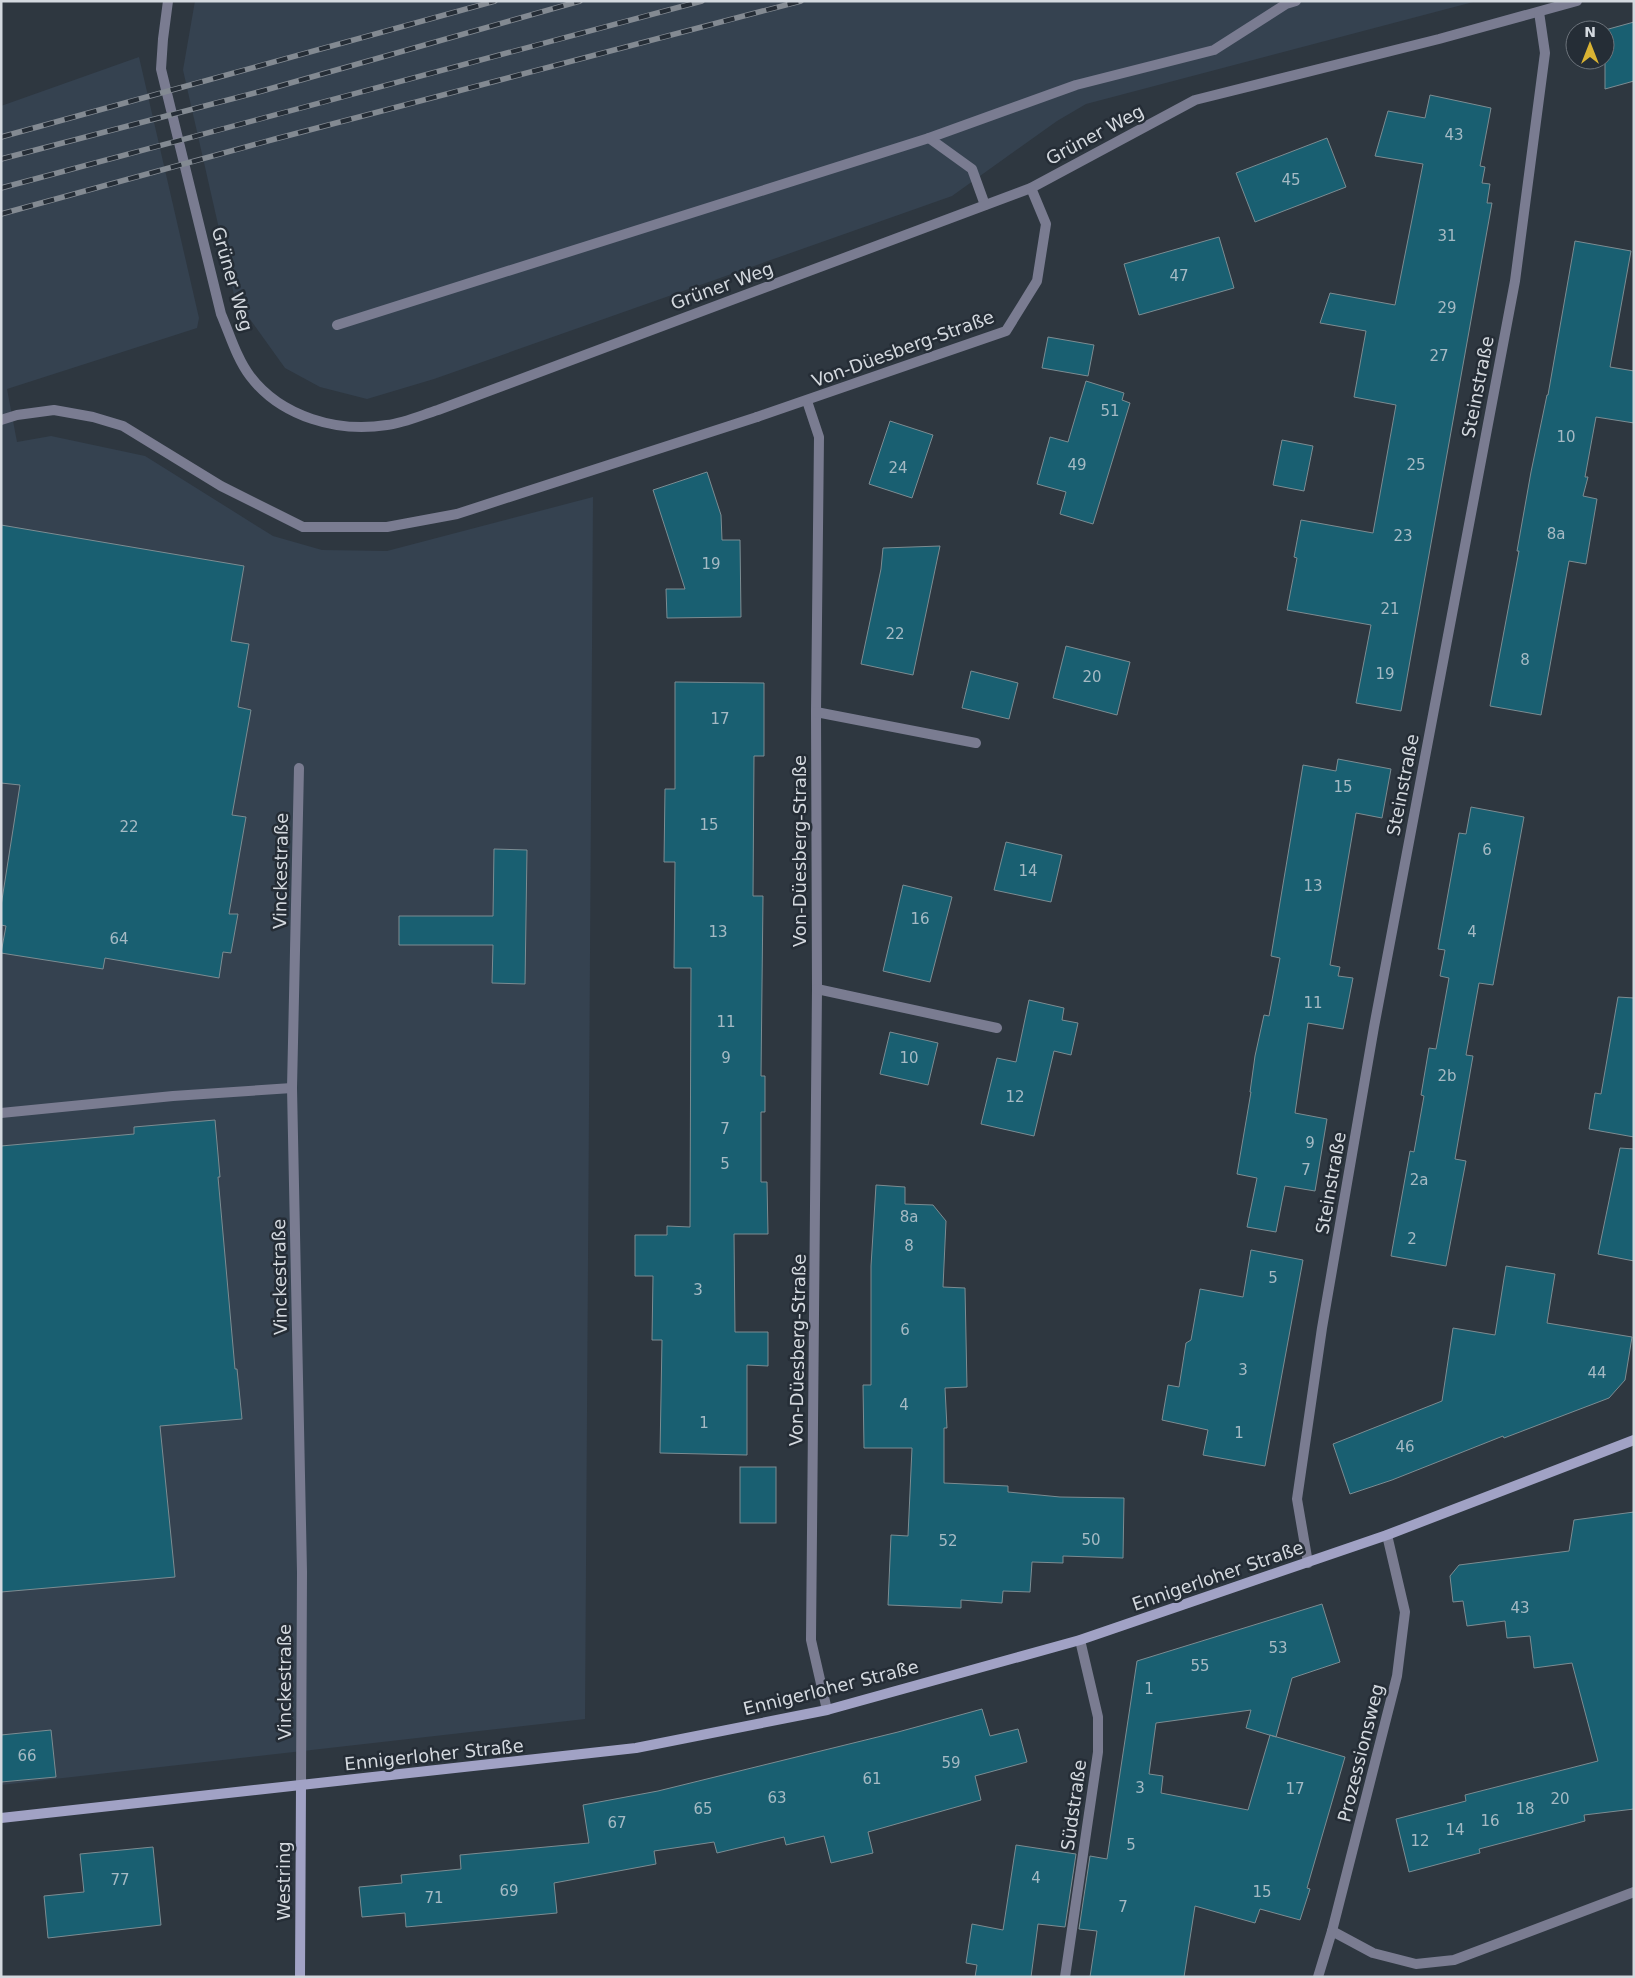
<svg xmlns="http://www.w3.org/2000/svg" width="1635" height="1978" viewBox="0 0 1635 1978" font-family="'DejaVu Sans',sans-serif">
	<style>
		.built { fill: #354250 }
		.building { fill: #195f71; stroke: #7c8c92 }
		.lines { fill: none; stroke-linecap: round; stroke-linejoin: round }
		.lane { stroke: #7a7c91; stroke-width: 10 }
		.street { stroke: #7a7c91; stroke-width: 10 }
		.secondary { stroke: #a1a2c5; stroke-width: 10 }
		.rail-casing { stroke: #838a92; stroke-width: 5.5 }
		.rail { stroke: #252d36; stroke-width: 4; stroke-dasharray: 11; stroke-linecap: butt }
		.labels { text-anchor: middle; stroke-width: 5; stroke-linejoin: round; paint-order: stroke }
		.number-label { font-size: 15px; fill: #a5bac4 }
		.street-label { font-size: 18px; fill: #d4d9df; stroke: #252d36 }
	</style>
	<rect width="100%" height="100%" fill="#2e3740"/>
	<g class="built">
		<polygon points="195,1 1477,1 1086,104 1057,121 952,196 434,379 367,399 320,387 285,368 247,315 237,308 183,70"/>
		<polygon points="139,57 199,318 197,328 7,389 17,442 51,436 145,456 273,536 322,550 387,551 593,497 585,1719 1,1785 1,106"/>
	</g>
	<g class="building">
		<polygon points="1634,22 1634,81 1605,89 1605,30"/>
		<polygon points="1430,95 1491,108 1480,166 1485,167 1482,183 1490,184 1487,203 1492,203 1401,711 1356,703 1371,625 1287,610 1297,558 1294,557 1301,520 1373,533 1396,405 1354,397 1366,331 1320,323 1330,293 1395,305 1423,164 1375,156 1388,111 1425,118"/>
		<polygon points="1327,138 1346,187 1255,222 1236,173"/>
		<polygon points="1219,237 1234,288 1139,315 1124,264"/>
		<polygon points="1575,241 1631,251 1610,367 1634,371 1634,423 1596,417 1585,477 1588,477 1583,496 1597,499 1586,564 1569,561 1541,715 1490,706 1519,551 1517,551 1531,472 1547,395 1548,395"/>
		<polygon points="1048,337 1094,345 1088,376 1042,368"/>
		<polygon points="1086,381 1124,393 1122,400 1130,403 1093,524 1060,514 1066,492 1037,484 1050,437 1068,442"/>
		<polygon points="890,421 933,435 912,498 869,484"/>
		<polygon points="1282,440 1313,446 1304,491 1273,485"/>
		<polygon points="707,472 721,515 722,540 740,540 741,617 667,618 666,589 685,589 653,490"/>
		<polygon points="1,525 244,566 231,641 249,644 238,707 251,710 232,815 246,817 229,914 238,914 231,953 223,952 219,978 105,958 103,969 1,953 6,926 1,925 1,906 20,785 1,783"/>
		<polygon points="940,546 913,675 861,664 881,569 883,548"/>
		<polygon points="1066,646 1130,662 1117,715 1053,698"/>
		<polygon points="971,671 1018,683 1009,719 962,708"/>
		<polygon points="675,682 764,683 764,756 754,756 753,896 763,896 761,1076 765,1076 765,1112 761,1112 761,1182 767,1182 768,1234 734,1234 735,1332 768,1332 768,1366 747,1365 747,1455 660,1453 662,1340 652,1340 653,1276 635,1276 635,1235 667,1235 667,1226 690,1227 691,968 674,968 675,862 664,862 665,789 675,789"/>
		<polygon points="1338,759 1391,769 1382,818 1356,813 1330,965 1340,967 1338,976 1353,978 1343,1029 1308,1023 1295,1113 1327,1119 1315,1191 1285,1186 1276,1232 1247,1227 1257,1178 1237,1174 1251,1092 1250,1092 1255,1056 1264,1015 1269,1016 1280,958 1271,956 1303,765 1336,771"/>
		<polygon points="1471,807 1524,817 1493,985 1479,983 1466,1055 1473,1056 1455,1159 1466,1161 1446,1266 1391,1256 1410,1151 1414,1152 1424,1096 1421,1095 1429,1048 1436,1049 1449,978 1440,976 1445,950 1438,949 1459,833 1466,834"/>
		<polygon points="1006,842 1062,855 1051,902 994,890"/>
		<polygon points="494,849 527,850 525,984 492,983 493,945 399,945 399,916 493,916"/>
		<polygon points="903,885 952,897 930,982 883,971"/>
		<polygon points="1618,997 1634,998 1634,1137 1589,1129 1595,1093 1601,1094"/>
		<polygon points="1029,1000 1064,1008 1062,1020 1078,1023 1071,1055 1054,1051 1034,1136 981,1124 997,1058 1016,1062"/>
		<polygon points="890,1032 938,1043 928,1085 880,1074"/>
		<polygon points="215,1120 220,1177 218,1177 235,1369 237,1369 242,1419 160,1426 175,1577 1,1592 1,1146 134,1134 134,1127"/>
		<polygon points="1620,1148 1634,1149 1634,1261 1598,1254"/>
		<polygon points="876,1185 905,1187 905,1204 933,1205 946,1221 943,1287 965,1288 967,1387 945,1388 947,1428 944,1428 944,1483 1008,1486 1008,1492 1060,1497 1124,1498 1123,1558 1063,1556 1063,1563 1032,1562 1030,1592 1003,1591 1002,1603 961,1600 961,1608 888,1605 891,1535 908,1536 912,1448 864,1448 863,1385 871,1385 871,1266"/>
		<polygon points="1251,1250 1303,1260 1265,1466 1203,1455 1208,1430 1162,1420 1168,1385 1179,1387 1186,1343 1191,1340 1200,1289 1243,1297"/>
		<polygon points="1506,1266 1555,1274 1547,1323 1632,1337 1625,1380 1609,1398 1504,1438 1503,1436 1392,1480 1350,1494 1333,1444 1442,1401 1453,1328 1495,1335"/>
		<rect x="740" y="1467" width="36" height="56"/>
		<polygon points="1634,1512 1634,1809 1584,1815 1585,1821 1479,1849 1480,1853 1409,1872 1396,1819 1466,1801 1465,1795 1598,1761 1572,1663 1534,1668 1530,1636 1507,1638 1505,1621 1467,1626 1463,1601 1453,1602 1450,1576 1459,1565 1569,1551 1574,1520"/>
		<polygon points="1322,1604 1340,1662 1292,1678 1276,1737 1246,1728 1251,1710 1156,1723 1149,1774 1163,1776 1161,1793 1248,1810 1270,1735 1345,1757 1307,1888 1310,1889 1300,1920 1260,1909 1255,1923 1195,1906 1184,1977 1090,1977 1097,1931 1079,1929 1090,1856 1107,1859 1137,1661"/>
		<polygon points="982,1709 990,1736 1018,1729 1027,1762 975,1776 981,1800 868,1832 873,1853 831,1863 824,1836 786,1845 784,1837 717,1853 714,1842 654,1851 656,1864 554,1883 557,1913 406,1927 405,1913 362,1917 359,1887 402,1883 401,1875 461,1869 460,1855 589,1843 583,1805 658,1791 898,1732"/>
		<polygon points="51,1730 56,1777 1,1782 1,1735"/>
		<polygon points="1016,1845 1076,1854 1065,1927 1038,1924 1031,1977 975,1977 977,1965 966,1963 972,1924 1003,1930"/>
		<polygon points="153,1847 161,1925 48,1938 44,1896 84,1892 80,1854"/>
	</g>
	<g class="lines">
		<g class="lane">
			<polyline points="929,138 972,169 985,205"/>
			<polyline points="337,325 929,138 1076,85 1214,50 1286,4 1296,1"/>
			<polyline points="1,420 17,415 54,410 93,417 123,426 221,486 303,527 387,527 457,514 757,417"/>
			<polyline points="1,1113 173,1096 292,1088"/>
			<polyline points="1332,1931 1373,1953 1416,1964 1454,1960 1634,1892"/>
		</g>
		<g class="street">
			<path d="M168,1L163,39L161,69L221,314C230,335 237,359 250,376C281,417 338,433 387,425C404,423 422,415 438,410L1031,188L1195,100L1439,39L1577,1"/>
			<polyline points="807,401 819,437 816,712 817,989 811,1640 827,1710"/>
			<polyline points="757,417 1006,331 1037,281 1046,224 1031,188"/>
			<polyline points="816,712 976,743"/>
			<polyline points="299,768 292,1088 302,1572 301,1786"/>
			<polyline points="817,989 997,1028"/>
			<polyline points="1308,1563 1297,1499 1322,1328 1374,1027 1515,281 1545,53 1539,12"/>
			<polyline points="1065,1977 1098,1752 1098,1717 1080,1640"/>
			<polyline points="1318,1977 1332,1931 1397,1676 1405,1612 1387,1535"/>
		</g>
		<g class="secondary">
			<polyline points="1,1818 636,1748 827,1710 1080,1640 1387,1535 1634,1440"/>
			<polyline points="300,1977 301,1786"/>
		</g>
		<defs>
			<g id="rail">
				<polyline points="1,137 495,1"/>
				<polyline points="1,159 262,91 580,1"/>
				<polyline points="1,188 702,1"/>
				<polyline points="1,214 275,139 801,1"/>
			</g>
		</defs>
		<use href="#rail" class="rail-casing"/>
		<use href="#rail" class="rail"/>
	</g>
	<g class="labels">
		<g class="number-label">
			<text x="1454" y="140">43</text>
			<text x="1291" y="185">45</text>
			<text x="1447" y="241">31</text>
			<text x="1179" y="281">47</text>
			<text x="1447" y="313">29</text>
			<text x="1439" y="361">27</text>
			<text x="1110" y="416">51</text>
			<text x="1566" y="442">10</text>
			<text x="1077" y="470">49</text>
			<text x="1416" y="470">25</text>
			<text x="898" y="473">24</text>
			<text x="1556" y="539">8a</text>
			<text x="1403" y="541">23</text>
			<text x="711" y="569">19</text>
			<text x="1390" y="614">21</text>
			<text x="895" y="639">22</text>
			<text x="1525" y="665">8</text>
			<text x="1385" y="679">19</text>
			<text x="1092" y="682">20</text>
			<text x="720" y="724">17</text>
			<text x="1343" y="792">15</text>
			<text x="709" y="830">15</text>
			<text x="129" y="832">22</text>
			<text x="1487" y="855">6</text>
			<text x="1028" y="876">14</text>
			<text x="1313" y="891">13</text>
			<text x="920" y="924">16</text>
			<text x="718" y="937">13</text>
			<text x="1472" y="937">4</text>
			<text x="119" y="944">64</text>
			<text x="1313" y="1008">11</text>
			<text x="726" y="1027">11</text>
			<text x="726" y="1063">9</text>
			<text x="909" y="1063">10</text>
			<text x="1447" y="1081">2b</text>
			<text x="1015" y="1102">12</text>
			<text x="725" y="1134">7</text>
			<text x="1310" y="1148">9</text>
			<text x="725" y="1169">5</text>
			<text x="1306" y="1175">7</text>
			<text x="1419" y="1185">2a</text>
			<text x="909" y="1222">8a</text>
			<text x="1412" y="1244">2</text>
			<text x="909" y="1251">8</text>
			<text x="1273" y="1283">5</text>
			<text x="698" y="1295">3</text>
			<text x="905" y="1335">6</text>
			<text x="1243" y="1375">3</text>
			<text x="1597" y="1378">44</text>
			<text x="904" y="1410">4</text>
			<text x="704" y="1428">1</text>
			<text x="1239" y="1438">1</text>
			<text x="1405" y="1452">46</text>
			<text x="1091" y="1545">50</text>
			<text x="948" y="1546">52</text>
			<text x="1520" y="1613">43</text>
			<text x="1278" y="1653">53</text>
			<text x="1200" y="1671">55</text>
			<text x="1149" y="1694">1</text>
			<text x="27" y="1761">66</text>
			<text x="951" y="1768">59</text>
			<text x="872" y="1784">61</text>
			<text x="1140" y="1793">3</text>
			<text x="1295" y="1794">17</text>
			<text x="777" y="1803">63</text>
			<text x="1560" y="1804">20</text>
			<text x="703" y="1814">65</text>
			<text x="1525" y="1814">18</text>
			<text x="1490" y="1826">16</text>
			<text x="617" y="1828">67</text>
			<text x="1455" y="1835">14</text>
			<text x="1420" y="1846">12</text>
			<text x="1131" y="1850">5</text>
			<text x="1036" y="1883">4</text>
			<text x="120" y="1885">77</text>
			<text x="509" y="1896">69</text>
			<text x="1262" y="1897">15</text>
			<text x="434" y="1903">71</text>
			<text x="1123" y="1912">7</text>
		</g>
		<g class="street-label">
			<text transform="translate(1095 135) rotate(-28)" y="6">Grüner Weg</text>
			<text transform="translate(232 279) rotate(74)" y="6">Grüner Weg</text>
			<text transform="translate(722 286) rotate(-20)" y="6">Grüner Weg</text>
			<text transform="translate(903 349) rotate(-20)" y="6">Von-Düesberg-Straße</text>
			<text transform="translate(1478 387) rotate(-79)" y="6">Steinstraße</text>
			<text transform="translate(1403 785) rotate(-79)" y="6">Steinstraße</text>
			<text transform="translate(800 851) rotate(-90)" y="6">Von-Düesberg-Straße</text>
			<text transform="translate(281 871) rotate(-89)" y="6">Vinckestraße</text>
			<text transform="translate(1331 1183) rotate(-80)" y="6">Steinstraße</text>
			<text transform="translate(280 1277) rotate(-91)" y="6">Vinckestraße</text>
			<text transform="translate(798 1350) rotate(-89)" y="6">Von-Düesberg-Straße</text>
			<text transform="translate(1218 1576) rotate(-19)" y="6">Ennigerloher Straße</text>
			<text transform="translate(285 1682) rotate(-90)" y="6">Vinckestraße</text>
			<text transform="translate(831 1688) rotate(-14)" y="6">Ennigerloher Straße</text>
			<text transform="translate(1361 1753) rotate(-76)" y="6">Prozessionsweg</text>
			<text transform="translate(434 1755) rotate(-6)" y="6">Ennigerloher Straße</text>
			<text transform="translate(1074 1805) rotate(-82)" y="6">Südstraße</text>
			<text transform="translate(284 1881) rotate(-90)" y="6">Westring</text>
		</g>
	</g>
	<rect width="1635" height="1978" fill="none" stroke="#d4d9df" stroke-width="5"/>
	<g transform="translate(1590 45)"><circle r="24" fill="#252d36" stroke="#6b727a"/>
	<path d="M0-4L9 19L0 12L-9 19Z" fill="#dab333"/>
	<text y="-8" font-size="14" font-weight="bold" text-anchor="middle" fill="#d4d9df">N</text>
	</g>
</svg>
